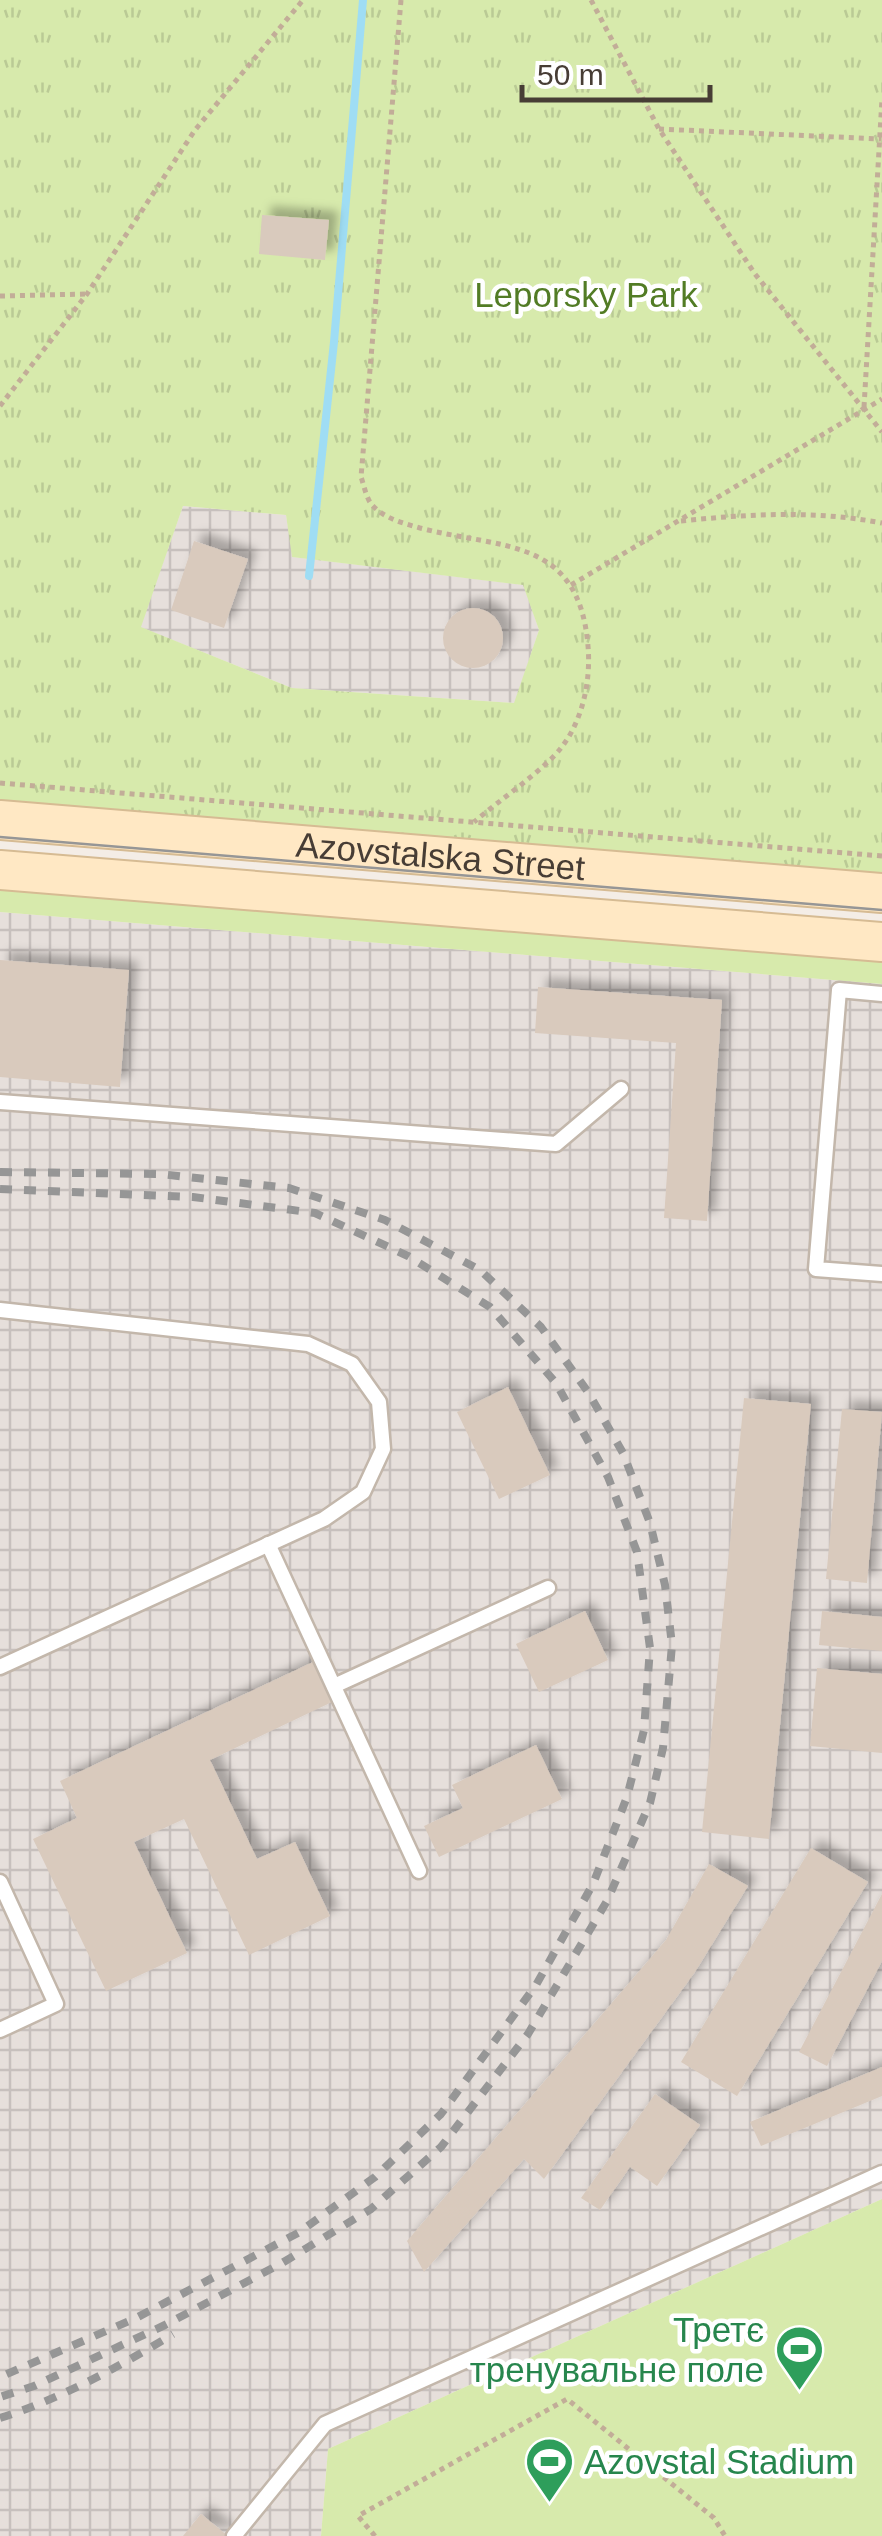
<svg xmlns="http://www.w3.org/2000/svg" width="882" height="2536" viewBox="0 0 882 2536" font-family="Helvetica,sans-serif">
	<style>
		.industrial { fill: url(#industrial-grid) }
		.grass { fill: #d7eaac }
		.park { fill: url(#park-tufts); fill-rule: evenodd }
		.lines { fill: none; stroke-linecap: round; stroke-linejoin: round }
		.stream { stroke: #9fddf4; stroke-width: 8 }
		.building { fill: #d9cabd; filter: url(#shadow) }
		.lane-casing { stroke: #c3b7ab; stroke-width: 19 }
		.secondary-casing { stroke: #d6bb93; stroke-width: 42 }
		.path { stroke: #c2ad98; stroke-width: 5; stroke-dasharray: 5 5; stroke-linecap: butt }
		.lane { stroke: #fff; stroke-width: 14 }
		.secondary { stroke: #ffe8c4; stroke-width: 38 }
		.tram { stroke: #969696; stroke-width: 2.5 }
		.rail { stroke: #969696; stroke-width: 8; stroke-dasharray: 12 12; stroke-linecap: butt }
		.labels { text-anchor: middle; stroke-width: 9; stroke-linejoin: round; paint-order: stroke }
		.park-label { font-size: 35px; fill: #527c25; stroke: #fff }
		.street-label { font-size: 35px; fill: #473d35; stroke: #fff }
		.leisure-label { font-size: 35px; fill: #27864d; stroke: #fff; text-anchor: end }
	</style>
	<defs>
		<pattern id="industrial-grid" width="8" height="8" patternUnits="userSpaceOnUse" patternTransform="scale(2.5)"><rect width="8" height="8" fill="#e6dfdb"/><path d="M0 4h8M4 0v8" fill="none" stroke="#c7c0bd"/></pattern>
		<pattern id="park-tufts" width="24" height="20" patternUnits="userSpaceOnUse" patternTransform="scale(2.5)"><rect width="24" height="20" fill="#d7eaac"/><path d="M3 7l-1-3M5 7V3M7 7l1-3M15 17l-1-3M17 17v-4M19 17l1-3" fill="none" stroke="#baca95"/></pattern>
		<filter id="shadow"><feDropShadow dx="9" dy="-9" stdDeviation="5" flood-color="#0004"/></filter>
	</defs>
	<rect width="100%" height="100%" fill="#f4ede6"/>
	<g class="industrial">
		<polygon points="183,506 286,515 293,557 524,585 539,630 515,703 292,688 140,627"/>
		<polygon points="0,912 882,984 882,2199 328,2449 321,2536 0,2536"/>
	</g>
	<g class="grass">
		<polygon points="0,885 882,956 882,984 0,912"/>
		<polygon points="882,2199 882,2536 321,2536 328,2449"/>
	</g>
	<path class="park" d="M0,0H882V880L0,807ZM183,506L286,515L292,557L523,585L539,630L514,703L292,688L141,627Z"/>
	<g class="lines">
		<polyline class="stream" points="309,576 334,342 363,0"/>
	</g>
	<g class="building">
		<polygon points="262,215 329,220 325,260 259,254"/>
		<polygon points="194,541 248,559 224,628 171,610"/>
		<circle cx="473" cy="638" r="30"/>
		<polygon points="0,960 129,970 120,1087 0,1077"/>
		<polygon points="538,987 722,1000 707,1221 664,1218 676,1043 535,1033"/>
		<polygon points="508,1387 550,1475 499,1499 457,1412"/>
		<polygon points="744,1398 811,1404 769,1839 702,1832"/>
		<polygon points="842,1409 882,1412 867,1583 826,1579"/>
		<polygon points="585,1611 608,1660 539,1692 516,1644"/>
		<polygon points="822,1611 882,1617 882,1651 819,1645"/>
		<polygon points="313,1662 332,1702 210,1760 257,1859 295,1842 330,1916 249,1955 184,1819 134,1842 187,1953 106,1991 33,1839 77,1818 60,1781"/>
		<polygon points="817,1668 882,1674 882,1753 810,1746"/>
		<polygon points="536,1745 562,1799 439,1857 424,1826 463,1808 452,1785"/>
		<polygon points="811,1848 868,1882 737,2096 681,2062"/>
		<polygon points="709,1864 748,1886 695,1972 544,2179 524,2159 424,2272 407,2241 666,1940"/>
		<polygon points="882,1894 882,1961 827,2066 799,2052"/>
		<polygon points="882,2067 882,2096 761,2146 750,2122"/>
		<polygon points="655,2094 700,2125 657,2186 630,2167 600,2210 581,2198"/>
		<polygon points="201,2514 228,2536 183,2536"/>
	</g>
	<g class="lines">
		<defs>
			<g id="lane">
				<polyline points="882,994 839,990 816,1269 882,1274"/>
				<polyline points="0,1102 556,1144 621,1089"/>
				<polyline points="0,1310 308,1344 352,1364 379,1402 383,1449 363,1492 324,1519 0,1667"/>
				<polyline points="268,1544 419,1871"/>
				<polyline points="334,1686 548,1588"/>
				<polyline points="0,1882 56,2004 0,2030"/>
				<polyline points="234,2536 325,2424 882,2173"/>
			</g>
			<g id="secondary">
				<path id="s1" d="M0,820L882,893"/>
				<polyline points="0,870 882,942"/>
			</g>
		</defs>
		<use href="#lane" class="lane-casing"/>
		<use href="#secondary" class="secondary-casing"/>
		<g class="path">
			<path d="M401,0L361,477C364,485 366,498 372,505C385,519 403,523 420,528C500,549 579,536 588,646C591,680 583,720 561,748C544,770 497,802 474,822"/>
			<polyline points="591,0 659,129 755,274 882,432"/>
			<polyline points="659,129 881,139"/>
			<polyline points="0,296 87,294"/>
			<polyline points="0,406 87,294 195,130 303,0"/>
			<polyline points="864,407 882,99"/>
			<path d="M681,521C750,514 814,510 882,523"/>
			<polyline points="571,585 882,399"/>
			<polyline points="0,783 882,856"/>
			<polyline points="375,2536 358,2516 567,2399 714,2518 725,2536"/>
		</g>
		<use href="#lane" class="lane"/>
		<use href="#secondary" class="secondary"/>
		<polyline class="tram" points="0,837 882,910"/>
		<g class="rail">
			<polyline points="0,1172 160,1174 289,1188 385,1220 480,1270 541,1327 588,1392 623,1453 650,1523 665,1585 672,1645 663,1748 650,1803 607,1901 528,2034 441,2147 371,2209 282,2263 165,2325 34,2386 0,2397"/>
			<polyline points="0,1189 193,1197 315,1213 408,1256 490,1307 556,1383 608,1477 637,1552 650,1648 644,1730 627,1797 593,1884 536,1985 441,2114 375,2177 298,2233 136,2318 0,2377"/>
			<path d="M0,2418C60,2399 119,2367 173,2334"/>
		</g>
	</g>
	<defs>
		<symbol id="stadium-pin" viewBox="-11 -11 22 30"><path d="M0 17L-7.5 6A9.5 9.5 0 1 1 7.5 6Z" fill="#2e9e5b" stroke="#fff"/><path d="M0-5a6.5 5 0 1 0 0 10a6.5 5 0 1 0 0-10ZM-3.5-1.8h7v3.6h-7Z" fill="#fff"/></symbol>
	</defs>
	<g fill-rule="evenodd">
		<use href="#stadium-pin" x="772" y="2322" width="55" height="75"/>
		<use href="#stadium-pin" x="522" y="2434" width="55" height="75"/>
	</g>
	<g class="labels">
		<g class="park-label">
			<text x="586" y="307">Leporsky Park</text>
		</g>
		<g class="street-label">
			<text dy="12" stroke="none"><textPath href="#s1" startOffset="442">Azovstalska Street</textPath></text>
		</g>
		<g class="leisure-label">
			<text x="764" y="2342">Третє<tspan x="764" dy="40">тренувальне поле</tspan></text>
			<text x="584" y="2474" text-anchor="start">Azovstal Stadium</text>
		</g>
	</g>
	<path d="M522 85v15h188v-15" fill="none" stroke="#473d35" stroke-width="5"/>
	<text x="537" y="85" font-size="30" fill="#473d35" stroke="#ffffff" stroke-width="8" paint-order="stroke">50 m</text>
</svg>
